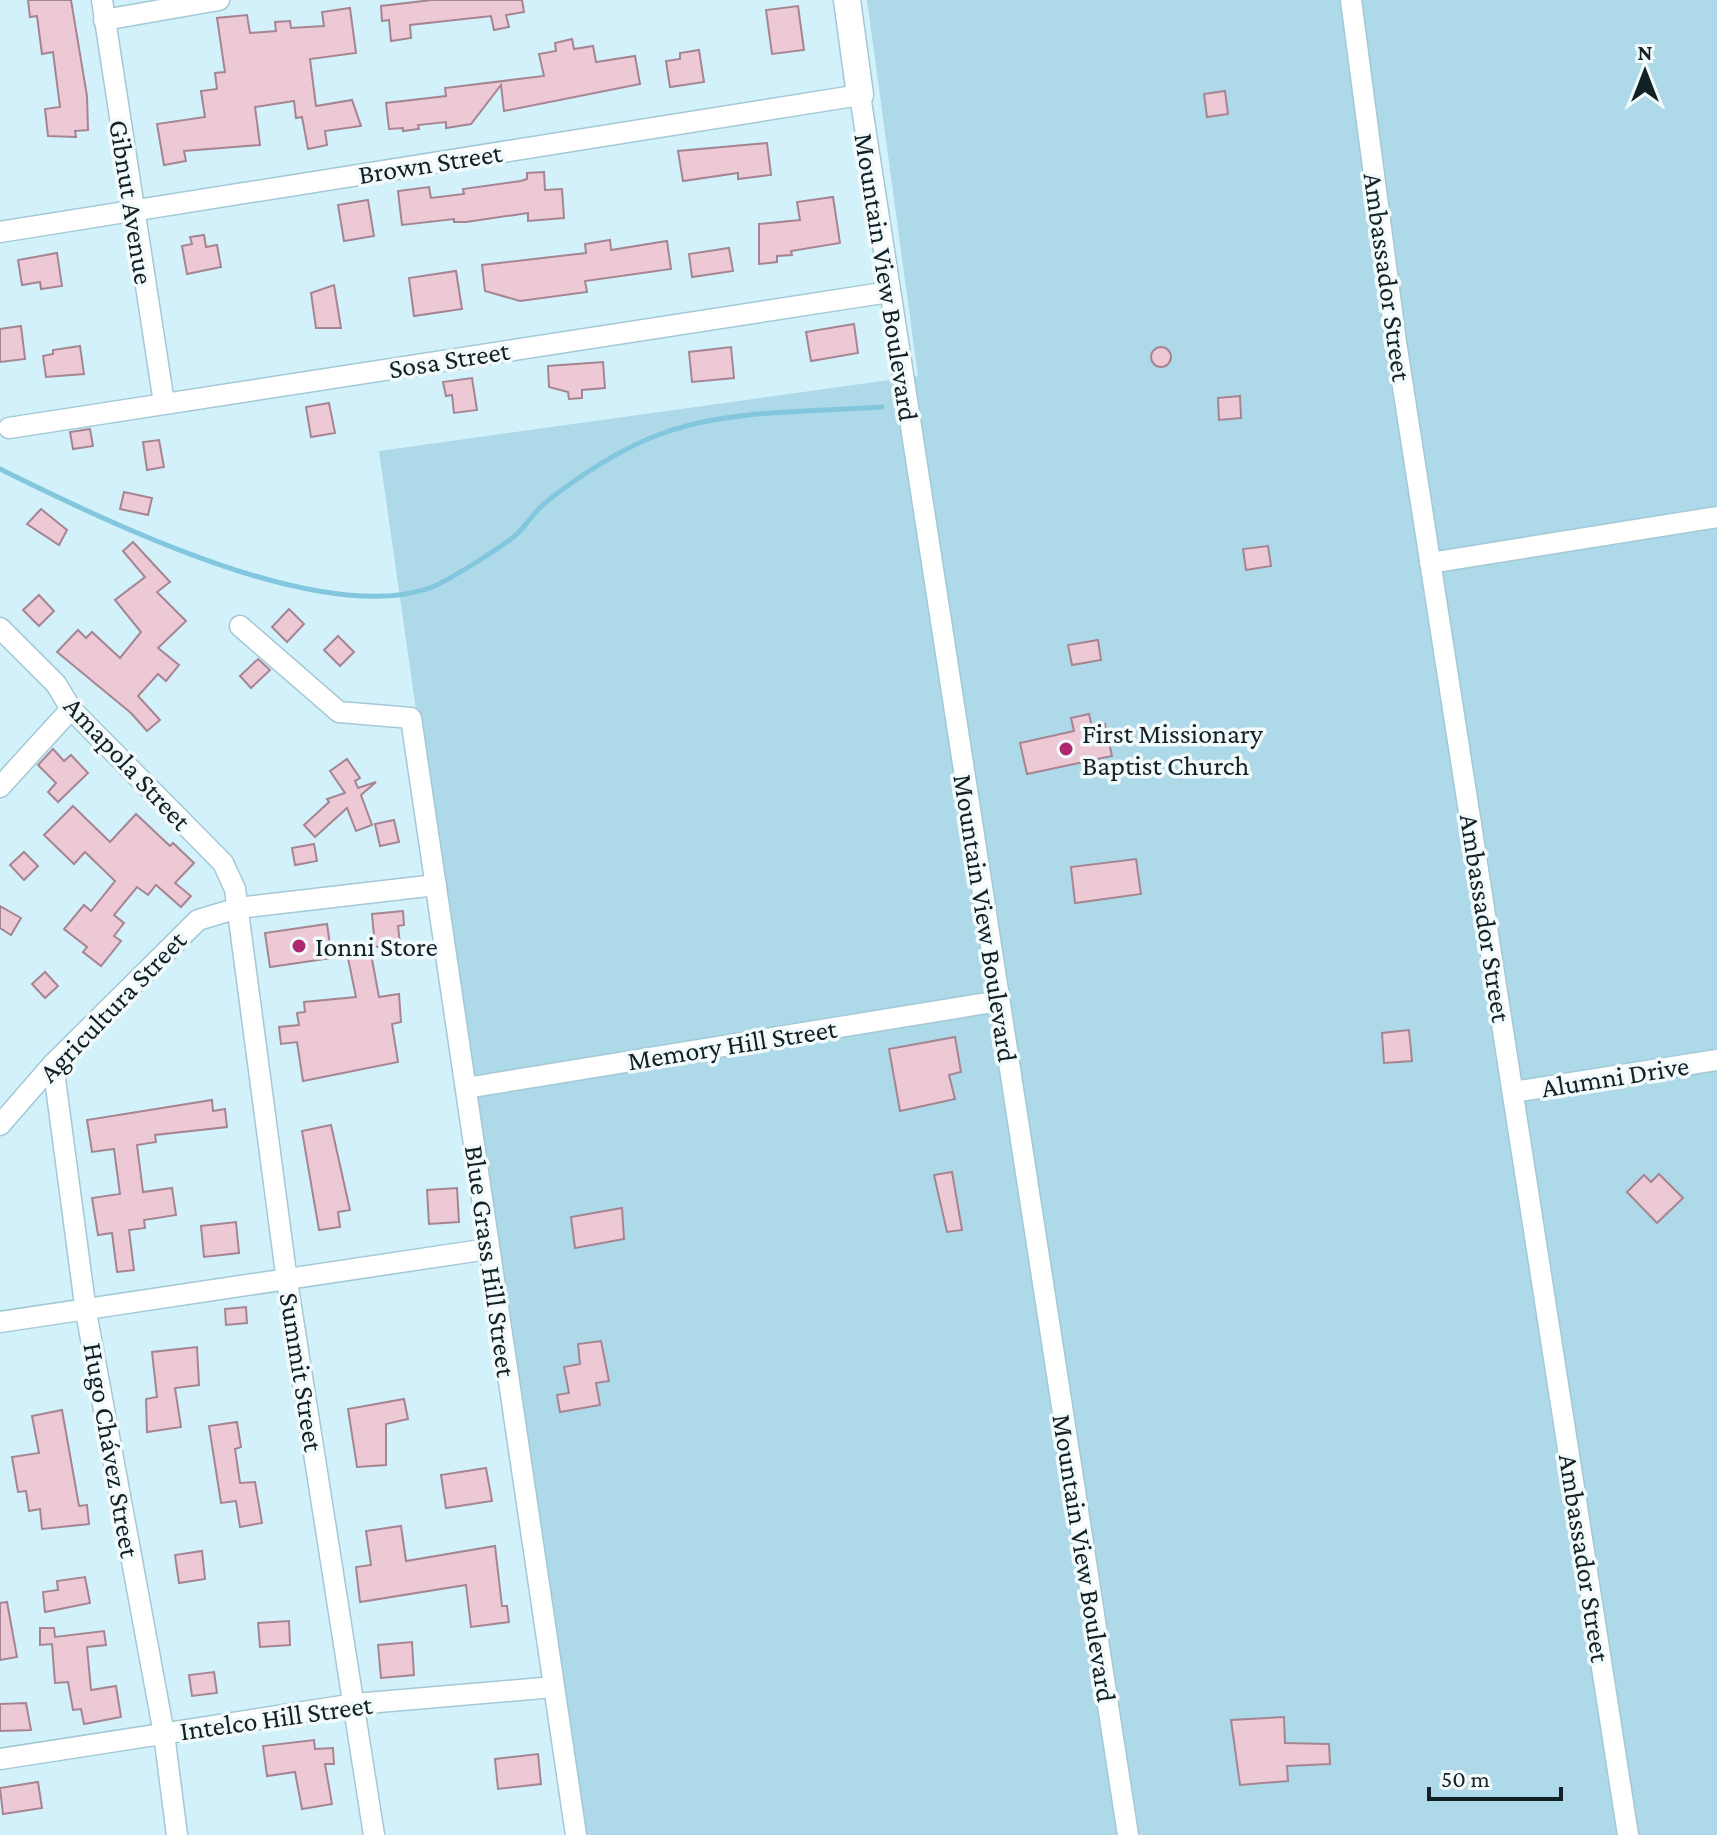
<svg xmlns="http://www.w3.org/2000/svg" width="1717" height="1835" viewBox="0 0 1717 1835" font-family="'Crimson Pro',serif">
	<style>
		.green { fill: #aed9e8 }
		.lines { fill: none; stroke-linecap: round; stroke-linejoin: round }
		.stream { stroke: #82c7dd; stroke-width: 5 }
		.building { fill: #edc9d6; stroke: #a68592; stroke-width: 2 }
		.minor-casing { stroke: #a3c9d6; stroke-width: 23 }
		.tertiary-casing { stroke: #a3c9d6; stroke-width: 29 }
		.minor { stroke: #fff; stroke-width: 20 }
		.tertiary { stroke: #fff; stroke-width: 26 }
		.poi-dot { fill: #ae286f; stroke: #f2fafc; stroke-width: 3 }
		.labels { text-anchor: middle; stroke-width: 7; stroke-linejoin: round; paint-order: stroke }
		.street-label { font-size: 28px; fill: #122125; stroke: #f2fafc }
		.poi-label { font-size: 28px; fill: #122125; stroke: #f2fafc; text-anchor: start }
	</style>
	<rect width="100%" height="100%" fill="#d2f1fb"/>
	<polygon class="green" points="867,0 1717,0 1717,1835 577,1835 379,451 918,376"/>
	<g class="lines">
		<path class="stream" d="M0,469C102,519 318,627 430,588C446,582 504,546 517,534C527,524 535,511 546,502C580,475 625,446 666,432C733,409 812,412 882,407"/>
	</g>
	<g class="building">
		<polygon points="28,0 71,0 87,96 88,130 75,131 76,137 48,136 45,109 60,107 53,52 42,54 37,16 30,17"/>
		<polygon points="432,0 522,0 524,12 506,15 509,27 494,30 491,16 410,25 411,38 391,41 389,20 382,21 381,6"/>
		<polygon points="798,6 804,50 772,54 766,10"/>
		<polygon points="350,8 356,53 310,59 316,106 352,100 361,126 325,131 327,145 308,149 302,117 296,118 294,101 255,107 260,145 184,151 186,161 164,165 157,124 205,117 201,91 217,89 215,73 225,72 217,18 247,15 250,33 276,31 275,22 290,21 291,28 324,26 322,12"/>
		<polygon points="572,39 574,49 593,46 596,62 635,56 640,84 504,111 501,85 471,124 446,128 446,122 418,125 419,129 403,131 403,128 389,129 386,103 446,96 445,88 544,76 539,54 556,51 555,43"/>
		<polygon points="699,50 704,82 670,87 666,61 680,59 680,53"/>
		<polygon points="1225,91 1228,114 1207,117 1204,94"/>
		<polygon points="767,143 771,175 738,179 738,173 683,181 678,151"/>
		<polygon points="544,172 545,190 562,189 564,218 528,221 528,213 466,222 454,222 454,219 402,225 398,191 429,187 431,198 464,194 463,189 521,181 527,179 527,173"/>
		<polygon points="833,197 840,243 791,251 792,255 777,256 777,262 759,264 759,224 800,220 797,202"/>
		<polygon points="368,200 374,236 344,241 338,205"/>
		<polygon points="204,235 206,247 217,245 221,267 187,274 182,246 192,244 190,237"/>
		<polygon points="610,240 611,250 667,241 671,269 585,281 587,292 520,301 485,291 482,265 586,253 585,244"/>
		<polygon points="729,248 733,271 692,277 689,254"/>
		<polygon points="57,253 62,286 41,289 40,282 22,285 18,260"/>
		<polygon points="456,271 462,309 414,316 409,278"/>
		<polygon points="334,285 341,328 316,328 311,293"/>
		<polygon points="854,324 858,353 811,361 806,332"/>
		<polygon points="21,326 25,359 0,362 0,329"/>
		<polygon points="80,346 84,374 46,377 43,356 53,354 53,350"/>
		<circle cx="1161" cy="357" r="10"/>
		<polygon points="731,347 734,378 692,382 689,352"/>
		<polygon points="603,362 605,388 582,390 582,398 569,399 568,392 549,387 548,366"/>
		<polygon points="472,378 477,410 454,413 452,395 446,396 443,382"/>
		<polygon points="1240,396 1241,418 1219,420 1218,398"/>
		<polygon points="329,403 335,433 311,437 306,407"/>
		<polygon points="90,429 93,446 73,449 70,432"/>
		<polygon points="159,440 164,467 147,470 143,442"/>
		<polygon points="124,492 152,498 148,515 120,509"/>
		<polygon points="41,509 67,530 59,545 27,524"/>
		<polygon points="133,542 170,582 157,592 186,621 158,648 179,665 166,681 158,674 138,696 160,720 147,731 131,713 57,652 78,630 86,638 92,632 120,658 141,632 115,600 145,577 123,551"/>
		<polygon points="1268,546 1271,566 1246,570 1243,549"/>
		<polygon points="39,595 54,611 39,626 23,610"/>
		<polygon points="289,609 304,624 287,642 272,627"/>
		<polygon points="338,636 354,652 340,666 324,650"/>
		<polygon points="1098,640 1101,660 1072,665 1068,645"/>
		<polygon points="258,659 270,670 251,688 240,676"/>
		<polygon points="1089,714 1092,727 1105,724 1112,756 1027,774 1020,743 1074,731 1071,718"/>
		<polygon points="53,749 64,761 71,755 88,773 58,802 48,792 56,783 38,765"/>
		<polygon points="347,759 360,778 355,781 358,788 376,782 361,795 372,825 356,831 347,808 315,837 304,825 329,802 327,799 345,793 330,771"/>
		<polygon points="73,806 110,842 136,814 170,846 173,843 194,863 175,883 191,896 181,907 156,885 148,895 137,887 114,915 124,923 114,936 121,941 101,966 83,952 87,947 64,929 84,905 91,911 115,881 85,852 74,864 44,835"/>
		<polygon points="394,820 399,842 380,846 375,824"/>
		<polygon points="314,844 317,861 295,865 292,848"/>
		<polygon points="24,852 38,866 24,880 10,865"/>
		<polygon points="1136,859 1141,894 1075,903 1071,867"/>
		<polygon points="0,906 21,918 11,935 0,928"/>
		<polygon points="403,911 404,925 398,926 400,944 375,947 372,914"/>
		<polygon points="327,924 332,958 270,967 265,933"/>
		<polygon points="371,954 379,997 399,994 401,1022 392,1024 398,1062 303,1081 297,1042 281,1044 279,1027 299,1025 297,1013 305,1012 304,1002 356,997 348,958"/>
		<polygon points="45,972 58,986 45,998 32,984"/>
		<polygon points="1409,1030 1412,1061 1384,1063 1382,1033"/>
		<polygon points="955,1037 961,1072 949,1075 955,1099 900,1111 889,1049"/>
		<polygon points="212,1100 213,1111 225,1109 227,1127 155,1135 156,1142 137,1145 143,1192 172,1188 176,1215 144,1220 145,1228 129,1230 134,1270 117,1272 112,1233 98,1235 92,1198 120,1194 114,1149 92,1152 87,1120"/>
		<polygon points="331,1125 350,1210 338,1212 340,1227 319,1230 302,1131"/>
		<polygon points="952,1172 962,1230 947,1232 934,1175"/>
		<polygon points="1659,1174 1683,1198 1657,1223 1627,1192 1644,1175 1651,1182"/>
		<polygon points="457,1188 459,1222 429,1224 427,1190"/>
		<polygon points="622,1208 624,1239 575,1248 571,1217"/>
		<polygon points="236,1222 239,1253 204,1257 201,1226"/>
		<polygon points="246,1307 247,1323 226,1325 225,1309"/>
		<polygon points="601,1341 609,1381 596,1383 600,1405 560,1412 557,1395 569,1393 564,1367 580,1364 578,1344"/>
		<polygon points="197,1347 199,1385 175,1388 181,1427 147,1432 146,1399 157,1397 152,1352"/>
		<polygon points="404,1399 408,1419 386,1424 386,1465 357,1467 348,1409"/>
		<polygon points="62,1410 79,1506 87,1505 89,1524 42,1529 40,1509 29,1511 26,1491 18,1492 12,1457 39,1453 32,1416"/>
		<polygon points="237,1422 241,1447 235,1449 240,1483 255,1482 262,1523 240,1527 236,1501 221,1503 209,1426"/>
		<polygon points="486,1468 492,1501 446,1508 441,1475"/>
		<polygon points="401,1526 406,1561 495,1546 502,1606 507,1606 509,1622 471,1627 466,1585 360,1602 356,1567 371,1565 366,1531"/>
		<polygon points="202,1551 205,1579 179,1583 175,1555"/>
		<polygon points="85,1577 90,1603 45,1612 43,1592 58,1590 57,1581"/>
		<polygon points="7,1602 17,1657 0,1660 0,1603"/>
		<polygon points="289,1621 290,1645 260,1647 258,1623"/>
		<polygon points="40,1628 54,1628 55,1637 104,1631 106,1645 87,1647 91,1690 116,1686 121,1717 84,1724 81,1709 73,1710 68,1682 55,1683 52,1644 40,1645"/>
		<polygon points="412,1642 414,1675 381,1678 378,1645"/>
		<polygon points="214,1672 217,1693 192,1696 189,1675"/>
		<polygon points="26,1703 31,1730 0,1731 0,1704"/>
		<polygon points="1284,1717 1285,1743 1329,1744 1330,1764 1287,1766 1288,1781 1240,1785 1231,1720"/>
		<polygon points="314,1740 315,1749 333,1748 334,1764 325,1764 332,1804 302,1809 295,1772 267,1776 263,1746"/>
		<polygon points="538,1754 541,1784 498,1789 495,1759"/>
		<polygon points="38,1782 42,1808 3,1814 0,1788"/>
	</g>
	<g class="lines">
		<defs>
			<g id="minor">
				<polyline points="102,0 164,403"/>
				<polyline points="1351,0 1396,342 1628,1835"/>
				<polyline points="104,20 219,0"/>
				<polyline points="0,232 860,95 1128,1835"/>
				<polyline points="9,428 889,292"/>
				<polyline points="1430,563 1717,517"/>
				<polyline points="240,626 339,712 411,718 576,1835"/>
				<polyline points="0,628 56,684 71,709 223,863 235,889 287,1281 374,1835"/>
				<polyline points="0,787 71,709"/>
				<polyline points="53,1064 86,1312 164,1734 177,1835"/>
				<polyline points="466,1088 999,1001"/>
				<polyline points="1513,1092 1717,1060"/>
				<polyline points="0,1125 53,1064 198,920 238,908 436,885"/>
				<polyline points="0,1322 488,1249"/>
				<polyline points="0,1759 355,1704 554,1687"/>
			</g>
			<polyline id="tertiary" points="847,0 860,95"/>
		</defs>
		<use href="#minor" class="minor-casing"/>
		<use href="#tertiary" class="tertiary-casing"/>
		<use href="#minor" class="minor"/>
		<use href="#tertiary" class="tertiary"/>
	</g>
	<g class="poi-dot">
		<circle cx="1066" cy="749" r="8"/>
		<circle cx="299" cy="946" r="8"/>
	</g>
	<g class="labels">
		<g class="street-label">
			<text transform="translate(430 163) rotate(-9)" y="10">Brown Street</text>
			<text transform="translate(132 202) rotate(81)" y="10">Gibnut Avenue</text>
			<text transform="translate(887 277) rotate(81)" y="10">Mountain View Boulevard</text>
			<text transform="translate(1388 277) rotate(82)" y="10">Ambassador Street</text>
			<text transform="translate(449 359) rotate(-9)" y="10">Sosa Street</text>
			<text transform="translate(128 763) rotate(47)" y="10">Amapola Street</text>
			<text transform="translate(986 918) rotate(81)" y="10">Mountain View Boulevard</text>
			<text transform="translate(1486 918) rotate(81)" y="10">Ambassador Street</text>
			<text transform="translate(112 1006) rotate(-46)" y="10">Agricultura Street</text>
			<text transform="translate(732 1044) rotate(-9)" y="10">Memory Hill Street</text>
			<text transform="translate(1615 1076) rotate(-9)" y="10">Alumni Drive</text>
			<text transform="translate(491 1261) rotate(82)" y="10">Blue Grass Hill Street</text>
			<text transform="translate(302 1372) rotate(81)" y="10">Summit Street</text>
			<text transform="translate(112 1450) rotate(80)" y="10">Hugo Chávez Street</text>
			<text transform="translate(1085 1558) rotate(81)" y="10">Mountain View Boulevard</text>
			<text transform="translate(1585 1558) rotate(81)" y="10">Ambassador Street</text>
			<text transform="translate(276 1717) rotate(-8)" y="10">Intelco Hill Street</text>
		</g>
		<g class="poi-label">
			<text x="1082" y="743">First Missionary<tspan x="1082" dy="32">Baptist Church</tspan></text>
			<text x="315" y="956">Ionni Store</text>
		</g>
	</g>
	<g transform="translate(1645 72)" stroke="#f2fafc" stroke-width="6" paint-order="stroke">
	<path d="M0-6L14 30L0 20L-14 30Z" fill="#122125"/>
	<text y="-12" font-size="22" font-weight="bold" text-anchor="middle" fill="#122125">N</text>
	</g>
	<path d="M1429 1787v12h132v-12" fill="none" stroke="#122125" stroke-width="4"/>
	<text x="1441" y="1787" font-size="24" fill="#122125" stroke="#f2fafc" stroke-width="6" paint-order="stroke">50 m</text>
</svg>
